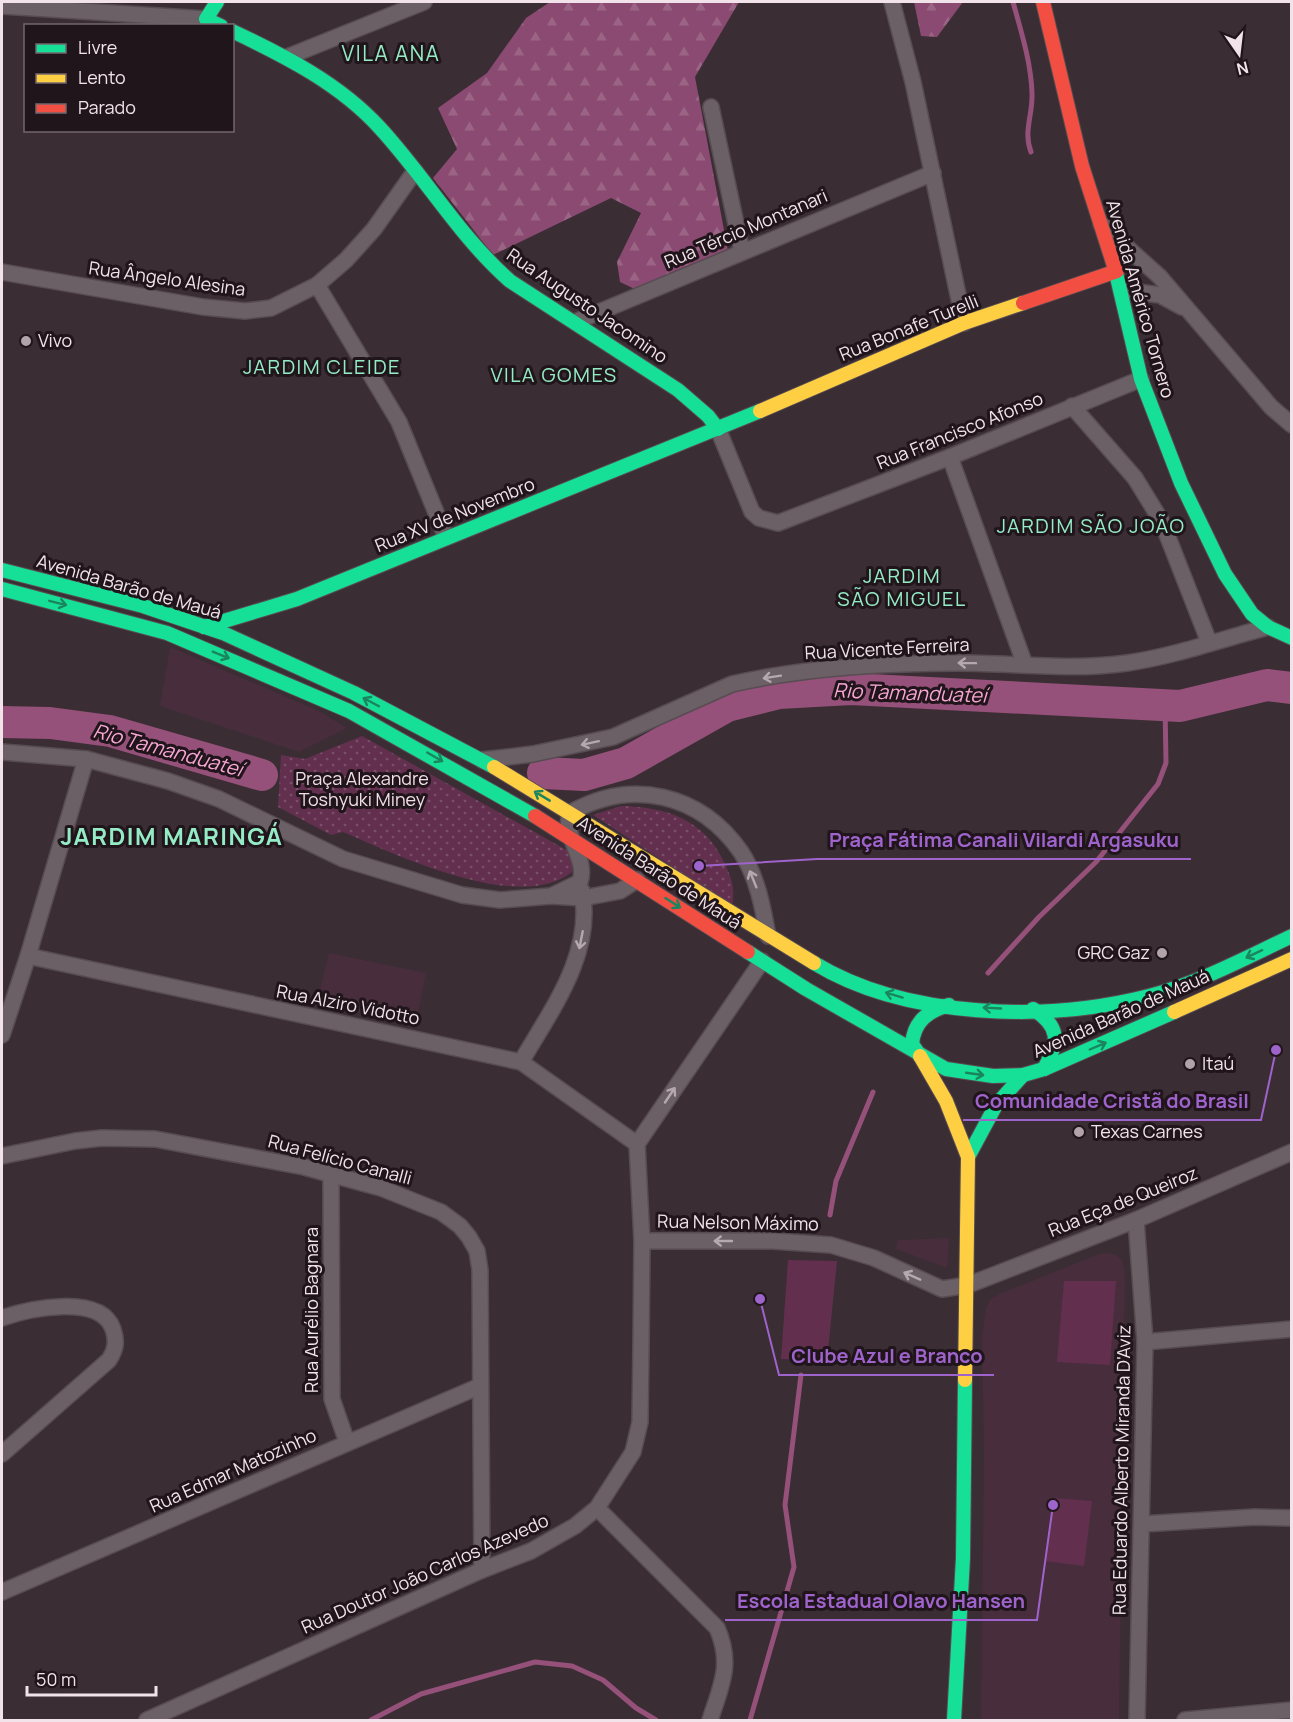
<svg xmlns="http://www.w3.org/2000/svg" width="1293" height="1722" viewBox="0 0 1293 1722" font-family="Manrope,sans-serif">
	<style>
		.built { fill: #482d3d }
		.grass { fill: #62304e }
		.forest { fill: url(#forest-firs) }
		.park { fill: url(#park-dots) }
		.lines { fill: none; stroke-linecap: round; stroke-linejoin: round }
		.stream { stroke: #955179; stroke-width: 5 }
		.river { stroke: #955179; stroke-width: 32 }
		.street-casing { stroke: #574c51; stroke-width: 18 }
		.fast-casing { stroke: #574c51; stroke-width: 16 }
		.slow-casing { stroke: #574c51; stroke-width: 16 }
		.jam-casing { stroke: #574c51; stroke-width: 16 }
		.street { stroke: #6a6065; stroke-width: 15 }
		.fast { stroke: #16e098; stroke-width: 14 }
		.slow { stroke: #ffcf43; stroke-width: 14 }
		.jam { stroke: #f24e42; stroke-width: 14 }
		.oneway { stroke: #1a855f }
		.oneway2 { stroke: #b5a8af }
		.poi-dot { fill: #b2a3ab; stroke: #1f151a; stroke-width: 2 }
		.labels { text-anchor: middle; stroke-width: 6; stroke-linejoin: round; paint-order: stroke }
		.street-label { font-size: 18px; fill: #f2e3eb; stroke: #1f151a }
		.poi-label { font-size: 18px; fill: #f2e3eb; stroke: #1f151a; text-anchor: start }
		.park-label { font-size: 18px; fill: #f3dde8; stroke: #1f151a }
		.neighbourhood-label { font-size: 20px; letter-spacing: 1.5px; fill: #95ebc6; stroke: #1f151a }
		.water-label { font-size: 20px; font-style: italic; fill: #f8a6d4; stroke: #1f151a }
		.quarter-label { font-size: 21px; letter-spacing: 1.5px; fill: #95ebc6; stroke: #1f151a }
		.district-label { font-size: 24px; font-weight: bold; letter-spacing: 1.5px; fill: #95ebc6; stroke: #1f151a }
		.leader { fill: none; stroke: #9f63cc; stroke-width: 2 }
		.callout-dot { fill: #9f63cc; stroke: #1f151a; stroke-width: 2 }
		.callout-label { font-size: 20px; text-anchor: middle; font-weight: bold; fill: #9f63cc; stroke: #1f151a; stroke-width: 6; stroke-linejoin: round; paint-order: stroke }
	</style>
	<defs>
		<pattern id="forest-firs" width="22" height="20" patternUnits="userSpaceOnUse" patternTransform="scale(1.5)"><rect width="22" height="20" fill="#8a4a71"/><path d="M5 1l3.5 6h-7zM16 11l3.5 6h-7z" fill="#9b6485"/></pattern>
		<pattern id="park-dots" width="8" height="8" patternUnits="userSpaceOnUse" patternTransform="scale(1.5)"><rect width="8" height="8" fill="#62304e"/><path d="M2 2h.1M6 6h.1" fill="none" stroke="#794e68" stroke-width="1.8" stroke-linecap="round"/></pattern>
	</defs>
	<rect width="100%" height="100%" fill="#3a2d34"/>
	<g class="built">
		<polygon points="170,647 319,711 347,728 299,752 160,706"/>
		<polygon points="329,953 426,973 416,1022 317,1002"/>
		<polygon points="949,1238 947,1268 896,1249 898,1240"/>
		<polygon points="1102,1253 1114,1254 1122,1260 1125,1275 1119,1720 981,1720 984,1455 982,1336 986,1308 991,1299 1002,1293"/>
	</g>
	<g class="grass">
		<polygon points="788,1260 837,1261 827,1361 781,1359"/>
		<polygon points="1064,1281 1116,1281 1110,1365 1057,1362"/>
		<polygon points="1053,1498 1092,1501 1084,1566 1045,1561"/>
	</g>
	<g class="forest">
		<polygon points="550,2 739,2 695,77 728,251 641,292 620,282 617,262 641,213 611,198 493,255 433,178 457,149 438,108 487,73 526,18"/>
		<polygon points="914,2 963,2 937,37 921,36"/>
	</g>
	<g class="park">
		<path d="M362,736L572,853V872C519,914 397,855 343,832L331,835L278,807L281,755L305,759Z"/>
		<path d="M621,806C666,807 704,819 724,862C731,877 736,889 732,906L593,815Z"/>
	</g>
	<g class="lines">
		<g class="stream">
			<path d="M1013,2C1021,31 1031,62 1032,93C1033,115 1023,131 1031,152"/>
			<polyline points="988,973 1039,917 1096,862 1158,784 1166,763 1165,705"/>
			<polyline points="830,1215 836,1181 873,1092"/>
			<polyline points="371,1720 421,1694 535,1662 572,1666 603,1680 636,1708 656,1720"/>
			<polyline points="750,1720 794,1567 785,1505 801,1375"/>
		</g>
		<g class="river">
			<polyline points="2,722 50,723 110,731 262,775"/>
			<polyline points="543,773 584,775 626,763 727,706 779,693 851,689 1180,706 1267,685 1292,688"/>
		</g>
		<defs>
			<g id="street">
				<polyline points="892,2 913,82 964,323"/>
				<polyline points="2,6 206,19"/>
				<polyline points="287,57 424,2"/>
				<polyline points="711,107 742,252"/>
				<polyline points="1101,224 1160,277 1271,407 1292,425"/>
				<polyline points="2,272 203,307 245,311 271,308 317,285 346,260 374,229 415,171"/>
				<polyline points="317,285 399,422 446,537"/>
				<polyline points="1122,290 1160,295 1182,307"/>
				<polyline points="575,322 933,173"/>
				<polyline points="1072,406 1135,478 1162,522 1209,642"/>
				<polyline points="718,429 752,512 759,518 778,523 950,457 1141,379"/>
				<polyline points="950,457 1025,665"/>
				<polyline points="2,752 86,759 168,781 219,799 343,859 462,895 500,900 551,896 583,898 620,891 637,880"/>
				<path d="M482,760L533,754L613,737L732,684C806,667 884,663 959,663C1014,663 1072,671 1127,663C1175,656 1222,639 1268,627"/>
				<path d="M551,896L580,882C588,858 562,837 570,813C631,778 700,793 741,852C757,876 763,908 768,936"/>
				<polyline points="28,956 521,1062 637,1144"/>
				<polyline points="2,1035 28,956 86,759"/>
				<path d="M521,1062C551,1010 594,954 582,891"/>
				<polyline points="2,1156 75,1141 102,1138 155,1139 304,1167 381,1188 441,1212 460,1226 469,1237 477,1251 480,1270 482,1570"/>
				<polyline points="331,1175 332,1399 347,1442"/>
				<polyline points="1136,1220 1145,1342 1137,1720"/>
				<polyline points="642,1241 773,1241 831,1245 874,1258 942,1289 968,1285 1136,1220 1292,1152"/>
				<path d="M2,1318C28,1309 100,1293 113,1329C117,1341 116,1349 109,1360L2,1454"/>
				<polyline points="1145,1342 1292,1329"/>
				<path d="M597,1508L717,1628C733,1664 721,1686 710,1720"/>
				<polyline points="1142,1524 1255,1517 1292,1518"/>
				<polyline points="2,1592 480,1386"/>
				<polyline points="147,1720 482,1570 531,1551 575,1526 597,1508 633,1452 640,1422 641,1347 642,1241 637,1144 762,961"/>
				<polyline points="1185,1720 1292,1710"/>
			</g>
			<g id="fast">
				<polyline points="217,2 206,19 221,26"/>
				<path d="M232,31C285,56 340,84 380,128C426,178 459,236 510,281L678,390L708,416L718,429"/>
				<polyline points="1115,269 1141,379 1181,483 1225,574 1252,614 1268,627 1292,638"/>
				<polyline points="2,570 143,606 223,633 354,693 494,767"/>
				<polyline points="2,589 167,633 349,711 535,816"/>
				<polyline points="204,627 297,599 760,411"/>
				<polyline points="748,952 806,989 946,1069 993,1076 1023,1075 1044,1069 1174,1012"/>
				<path d="M814,963C906,1019 1047,1022 1149,996C1199,983 1245,958 1292,936"/>
				<path d="M1033,1009C1061,1027 1059,1042 1044,1069"/>
				<path d="M920,1056L912,1044C914,1021 928,1011 949,1005"/>
				<polyline points="968,1157 996,1105 1023,1075"/>
				<polyline points="954,1720 963,1558 965,1380"/>
			</g>
			<g id="slow">
				<polyline points="760,411 964,323 1023,303"/>
				<polyline points="494,767 814,963"/>
				<polyline points="1174,1012 1292,959"/>
				<polyline points="920,1056 946,1101 968,1157 965,1380"/>
			</g>
			<g id="jam">
				<polyline points="1043,2 1082,166 1115,269"/>
				<polyline points="1023,303 1117,271"/>
				<polyline points="535,816 748,952"/>
			</g>
		</defs>
		<use href="#street" class="street-casing"/>
		<use href="#fast" class="fast-casing"/>
		<use href="#slow" class="slow-casing"/>
		<use href="#jam" class="jam-casing"/>
		<use href="#street" class="street"/>
		<use href="#fast" class="fast"/>
		<use href="#slow" class="slow"/>
		<use href="#jam" class="jam"/>
	</g>
	<defs><path id="oneway-shaft" d="M-6 0H5M1.5-3L5.5 0L1.5 3" fill="none" stroke-width="1.6" stroke-linecap="round" stroke-linejoin="round" transform="scale(1.5)"/></defs>
	<g class="oneway">
		<use href="#oneway-shaft" transform="translate(58 603) rotate(14)"/>
		<use href="#oneway-shaft" transform="translate(221 655) rotate(22)"/>
		<use href="#oneway-shaft" transform="translate(371 702) rotate(-152)"/>
		<use href="#oneway-shaft" transform="translate(435 757) rotate(30)"/>
		<use href="#oneway-shaft" transform="translate(542 796) rotate(-149)"/>
		<use href="#oneway-shaft" transform="translate(673 903) rotate(33)"/>
		<use href="#oneway-shaft" transform="translate(1254 954) rotate(155)"/>
		<use href="#oneway-shaft" transform="translate(894 995) rotate(-163)"/>
		<use href="#oneway-shaft" transform="translate(992 1008) rotate(-177)"/>
		<use href="#oneway-shaft" transform="translate(1098 1046) rotate(-23)"/>
		<use href="#oneway-shaft" transform="translate(975 1074) rotate(8)"/>
	</g>
	<g class="oneway2">
		<use href="#oneway-shaft" transform="translate(967 663) rotate(-179)"/>
		<use href="#oneway-shaft" transform="translate(772 677) rotate(171)"/>
		<use href="#oneway-shaft" transform="translate(590 743) rotate(168)"/>
		<use href="#oneway-shaft" transform="translate(753 879) rotate(-112)"/>
		<use href="#oneway-shaft" transform="translate(581 940) rotate(101)"/>
		<use href="#oneway-shaft" transform="translate(670 1095) rotate(-56)"/>
		<use href="#oneway-shaft" transform="translate(723 1241) rotate(-180)"/>
		<use href="#oneway-shaft" transform="translate(912 1276) rotate(-156)"/>
	</g>
	<g class="poi-dot">
		<circle cx="26" cy="341" r="6"/>
		<circle cx="1162" cy="953" r="6"/>
		<circle cx="1190" cy="1064" r="6"/>
		<circle cx="1079" cy="1132" r="6"/>
	</g>
	<g class="labels">
		<g class="street-label">
			<text transform="translate(746 229) rotate(-23)" y="6">Rua Tércio Montanari</text>
			<text transform="translate(167 279) rotate(8)" y="6">Rua Ângelo Alesina</text>
			<text transform="translate(1140 299) rotate(74)" y="6">Avenida Américo Tornero</text>
			<text transform="translate(587 306) rotate(34)" y="6">Rua Augusto Jacomino</text>
			<text transform="translate(909 328) rotate(-22)" y="6">Rua Bonafe Turelli</text>
			<text transform="translate(960 431) rotate(-22)" y="6">Rua Francisco Afonso</text>
			<text transform="translate(455 515) rotate(-22)" y="6">Rua XV de Novembro</text>
			<text transform="translate(129 587) rotate(16)" y="6">Avenida Barão de Mauá</text>
			<text transform="translate(887 649) rotate(-3)" y="6">Rua Vicente Ferreira</text>
			<text transform="translate(659 873) rotate(33)" y="6">Avenida Barão de Mauá</text>
			<text transform="translate(348 1005) rotate(11)" y="6">Rua Alziro Vidotto</text>
			<text transform="translate(1121 1014) rotate(-24)" y="6">Avenida Barão de Mauá</text>
			<text transform="translate(340 1160) rotate(15)" y="6">Rua Felício Canalli</text>
			<text transform="translate(1123 1202) rotate(-22)" y="6">Rua Eça de Queiroz</text>
			<text transform="translate(738 1223) rotate(1)" y="6">Rua Nelson Máximo</text>
			<text transform="translate(312 1310) rotate(-90)" y="6">Rua Aurélio Bagnara</text>
			<text transform="translate(1122 1470) rotate(-89)" y="6">Rua Eduardo Alberto Miranda D'Aviz</text>
			<text transform="translate(233 1471) rotate(-24)" y="6">Rua Edmar Matozinho</text>
			<text transform="translate(425 1574) rotate(-24)" y="6">Rua Doutor João Carlos Azevedo</text>
		</g>
		<g class="poi-label">
			<text x="38" y="347">Vivo</text>
			<text x="1150" y="959" text-anchor="end">GRC Gaz</text>
			<text x="1202" y="1070">Itaú</text>
			<text x="1091" y="1138">Texas Carnes</text>
		</g>
		<g class="park-label">
			<text x="362" y="785">Praça Alexandre<tspan x="362" dy="21">Toshyuki Miney</tspan></text>
		</g>
		<g class="neighbourhood-label">
			<text x="322" y="374">JARDIM CLEIDE</text>
			<text x="554" y="382">VILA GOMES</text>
			<text x="1091" y="533">JARDIM SÃO JOÃO</text>
			<text x="902" y="583">JARDIM<tspan x="902" dy="23">SÃO MIGUEL</tspan></text>
		</g>
		<g class="water-label">
			<text transform="translate(910 693) rotate(2)" y="7">Rio Tamanduateí</text>
			<text transform="translate(168 750) rotate(15)" y="7">Rio Tamanduateí</text>
		</g>
		<g class="quarter-label">
			<text x="391" y="61">VILA ANA</text>
		</g>
		<g class="district-label">
			<text x="172" y="845">JARDIM MARINGÁ</text>
		</g>
	</g>
	<path class="leader" d="M699 866L817 859H1191M1276 1050L1261 1120H963M760 1299L779 1375H994M1053 1505L1037 1620H725"/>
	<g class="callout-dot">
		<circle cx="699" cy="866" r="6"/>
		<circle cx="1276" cy="1050" r="6"/>
		<circle cx="760" cy="1299" r="6"/>
		<circle cx="1053" cy="1505" r="6"/>
	</g>
	<g class="callout-label">
		<text x="1004" y="847">Praça Fátima Canali Vilardi Argasuku</text>
		<text x="1112" y="1108">Comunidade Cristã do Brasil</text>
		<text x="887" y="1363">Clube Azul e Branco</text>
		<text x="881" y="1608">Escola Estadual Olavo Hansen</text>
	</g>
	<rect width="1293" height="1722" fill="none" stroke="#f2e3eb" stroke-width="6"/>
	<rect x="24" y="24" width="210" height="108" fill="#1f151a" stroke="#73676e" stroke-width="1.5"/>
	<rect x="36" y="44" width="30" height="9" fill="#16e098" stroke="#73676e" stroke-width="1.5"/>
	<text x="78" y="54" font-size="18" fill="#f2e3eb">Livre</text>
	<rect x="36" y="74" width="30" height="9" fill="#ffcf43" stroke="#73676e" stroke-width="1.5"/>
	<text x="78" y="84" font-size="18" fill="#f2e3eb">Lento</text>
	<rect x="36" y="104" width="30" height="9" fill="#f24e42" stroke="#73676e" stroke-width="1.5"/>
	<text x="78" y="114" font-size="18" fill="#f2e3eb">Parado</text>
	<g transform="translate(1239 54) rotate(166)" stroke="#1f151a" stroke-width="4.5" paint-order="stroke">
	<path d="M0-4.5L10 22L0 15L-10 22Z" fill="#f2e3eb"/>
	<text y="-9" font-size="16" font-weight="bold" text-anchor="middle" fill="#f2e3eb">N</text>
	</g>
	<path d="M27 1686v9h129v-9" fill="none" stroke="#f2e3eb" stroke-width="3"/>
	<text x="36" y="1686" font-size="18" fill="#f2e3eb" stroke="#1f151a" stroke-width="4.5" paint-order="stroke">50 m</text>
</svg>
